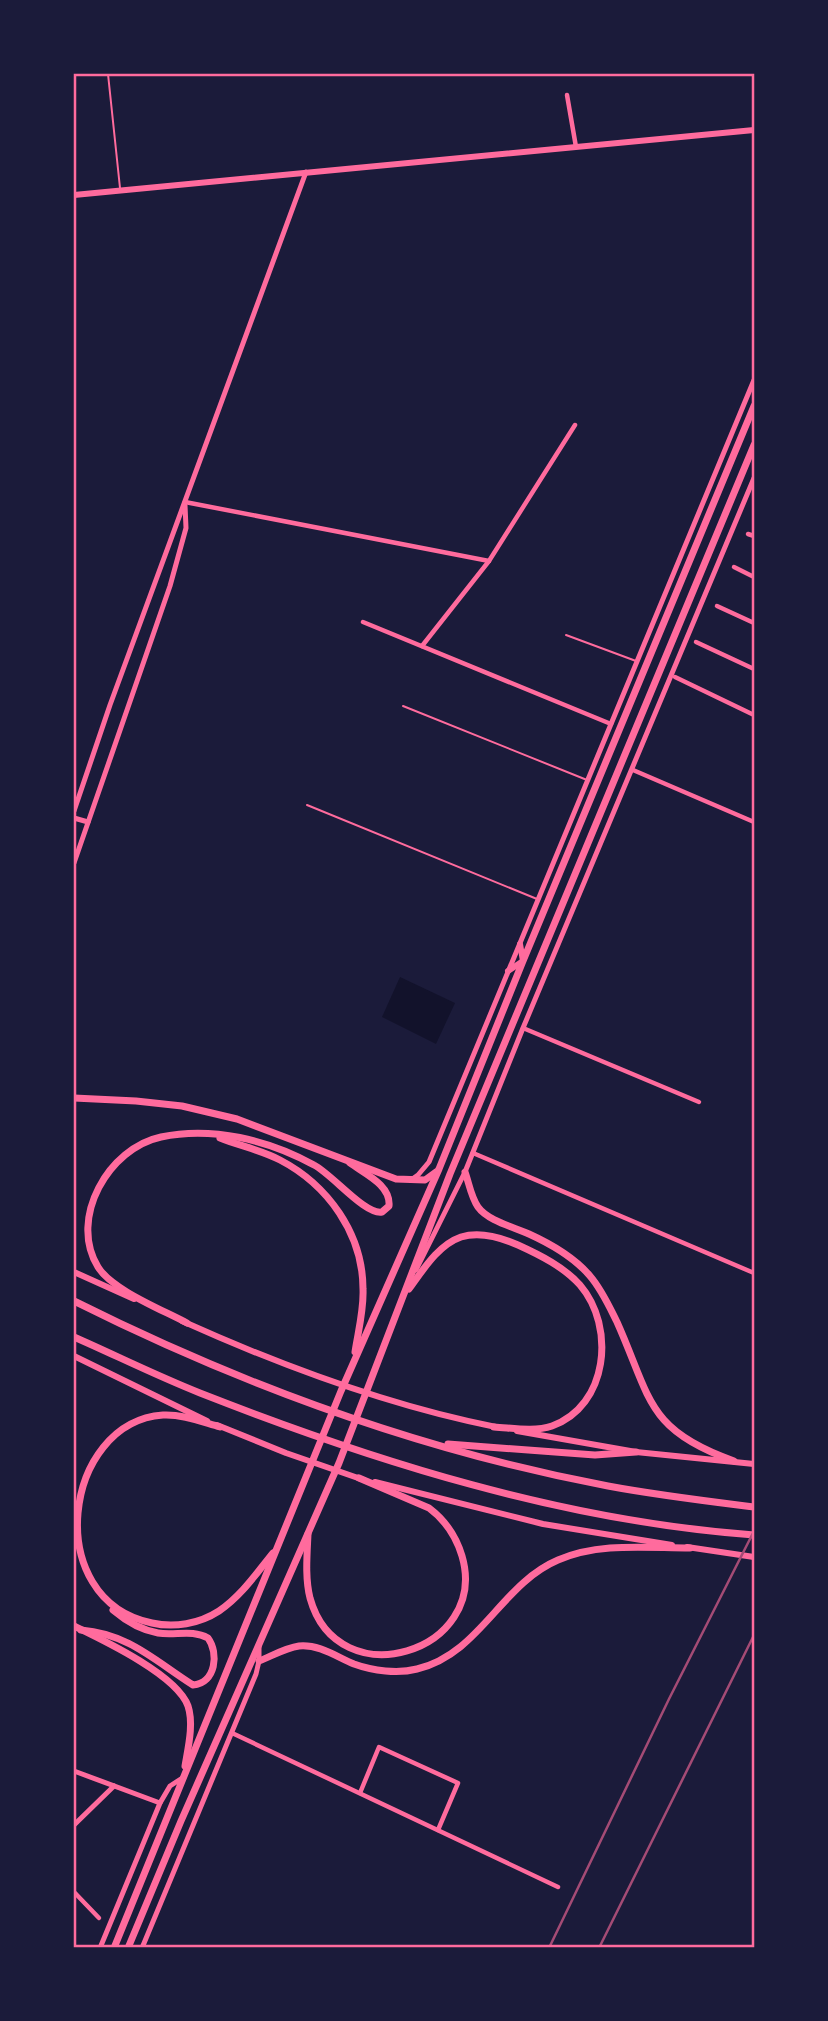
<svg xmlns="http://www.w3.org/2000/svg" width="828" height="2021" viewBox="0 0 828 2021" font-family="Poppins,sans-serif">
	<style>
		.water { fill: #12122b }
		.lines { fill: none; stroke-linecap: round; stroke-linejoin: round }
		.service { stroke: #ff6b9d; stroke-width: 2 }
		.minor { stroke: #ff6b9d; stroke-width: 4.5 }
		.tertiary { stroke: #ff6b9d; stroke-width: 5 }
		.secondary { stroke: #ff6b9d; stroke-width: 6 }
		.primary { stroke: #ff6b9d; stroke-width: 6 }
		.trunk { stroke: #ff6b9d; stroke-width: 7 }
		.rail { stroke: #a44b75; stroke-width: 2.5 }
		.neatline { fill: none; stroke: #ff6b9d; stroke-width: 2.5 }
	</style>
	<rect width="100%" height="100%" fill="#1b1b3a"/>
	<polygon class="water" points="400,977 455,1003 436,1044 382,1017"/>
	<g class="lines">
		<g class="service">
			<polyline points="108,74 120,188"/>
			<polyline points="566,635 636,661"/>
			<polyline points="403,706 587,780"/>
			<polyline points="307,805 537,899"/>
		</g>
		<g class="minor">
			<polyline points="567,95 576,147"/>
			<polyline points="185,502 489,561"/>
			<polyline points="748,534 754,536"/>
			<polyline points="734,567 754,577"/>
			<polyline points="717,606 754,623"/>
			<polyline points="363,622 611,724"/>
			<polyline points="696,642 754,669"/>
			<polyline points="422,646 489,561 575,425"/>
			<polyline points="675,677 754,715"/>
			<polyline points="633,770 754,822"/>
			<polyline points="523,1028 699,1102"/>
			<polyline points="473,1153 754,1273"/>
			<polyline points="232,1733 558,1887"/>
			<polyline points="360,1793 379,1747 458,1783 438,1830"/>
			<polyline points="74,1892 99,1918"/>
		</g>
		<g class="tertiary">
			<polyline points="74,811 110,705 306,172"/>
			<polyline points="74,818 88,822"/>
			<polyline points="74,863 170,586 186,528 185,505"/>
			<polyline points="411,1180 418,1175 429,1162 754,380"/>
			<polyline points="416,1270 465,1172 523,1028 754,478"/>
			<polyline points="74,1771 160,1803"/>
			<polyline points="74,1825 114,1786"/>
			<polyline points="100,1948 160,1803 170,1786 184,1777"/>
			<polyline points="142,1948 256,1674 259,1661 259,1646"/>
		</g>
		<polyline class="secondary" points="74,195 754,130"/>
		<g class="primary">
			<polyline points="508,971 523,961 520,944"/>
			<polyline points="74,1272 134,1299"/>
			<path d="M182,1321C282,1366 389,1406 496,1427"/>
			<polyline points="74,1356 207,1421"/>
			<polyline points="217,1425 286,1453 361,1479"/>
			<polyline points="517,1431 636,1452 754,1464"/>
			<polyline points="375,1482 543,1524 672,1545"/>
			<polyline points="687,1547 754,1557"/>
		</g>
		<g class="trunk">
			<polyline points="74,1098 136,1101 182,1106 237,1119 396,1179 425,1180 436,1172"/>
			<path d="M220,1138C240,1146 261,1150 280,1160C328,1185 363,1234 363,1289C364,1310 358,1332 355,1352"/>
			<path d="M465,1172C469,1183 471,1197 478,1207C488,1221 514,1227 529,1234C551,1244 574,1257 590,1276C602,1290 609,1306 617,1322C651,1398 646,1430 734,1461"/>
			<path d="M409,1289C423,1270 438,1245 461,1237C480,1231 500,1237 518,1245C540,1255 564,1267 580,1285C616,1327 608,1406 552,1426C534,1432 513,1428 494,1427"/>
			<path d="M74,1301C242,1385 422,1451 608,1486C656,1495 706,1501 754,1507"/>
			<path d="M187,1323C163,1310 112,1290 98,1267C68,1218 109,1148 161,1137C212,1126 269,1140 314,1165C333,1175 365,1215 382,1212L389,1206C391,1185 365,1174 350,1163"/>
			<path d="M74,1337C115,1355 157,1376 200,1393C376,1462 564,1521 754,1535"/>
			<path d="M220,1427C202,1422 182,1414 163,1415C63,1422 40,1600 152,1623C174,1628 199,1624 219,1611C241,1596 256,1574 273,1553"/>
			<polyline points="448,1444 595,1455 636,1452"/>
			<path d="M308,1534C307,1556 305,1578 310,1598C338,1699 490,1652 462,1556C456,1536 445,1520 429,1508L359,1478"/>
			<path d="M74,1626C103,1640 177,1675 188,1706C194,1724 188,1748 185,1766"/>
			<path d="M81,1630C129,1634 155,1661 193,1685C216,1683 219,1653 208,1638C192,1629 175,1636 158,1633C141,1630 126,1621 113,1610"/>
			<path d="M259,1661C272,1656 285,1648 299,1646C319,1644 337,1657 354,1664C373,1671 398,1674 417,1669C480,1654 501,1584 558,1560C599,1542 647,1548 690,1548"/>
			<polyline points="114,1948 341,1391 439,1169 523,961 754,406"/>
			<polyline points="128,1948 181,1821 339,1463 450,1174 754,445"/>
		</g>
		<g class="rail">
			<polyline points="549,1948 669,1699 754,1531"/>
			<polyline points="599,1948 754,1635"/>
		</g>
	</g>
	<rect width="828" height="2021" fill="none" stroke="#1b1b3a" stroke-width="150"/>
	<rect x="75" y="75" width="678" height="1871" class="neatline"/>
</svg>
